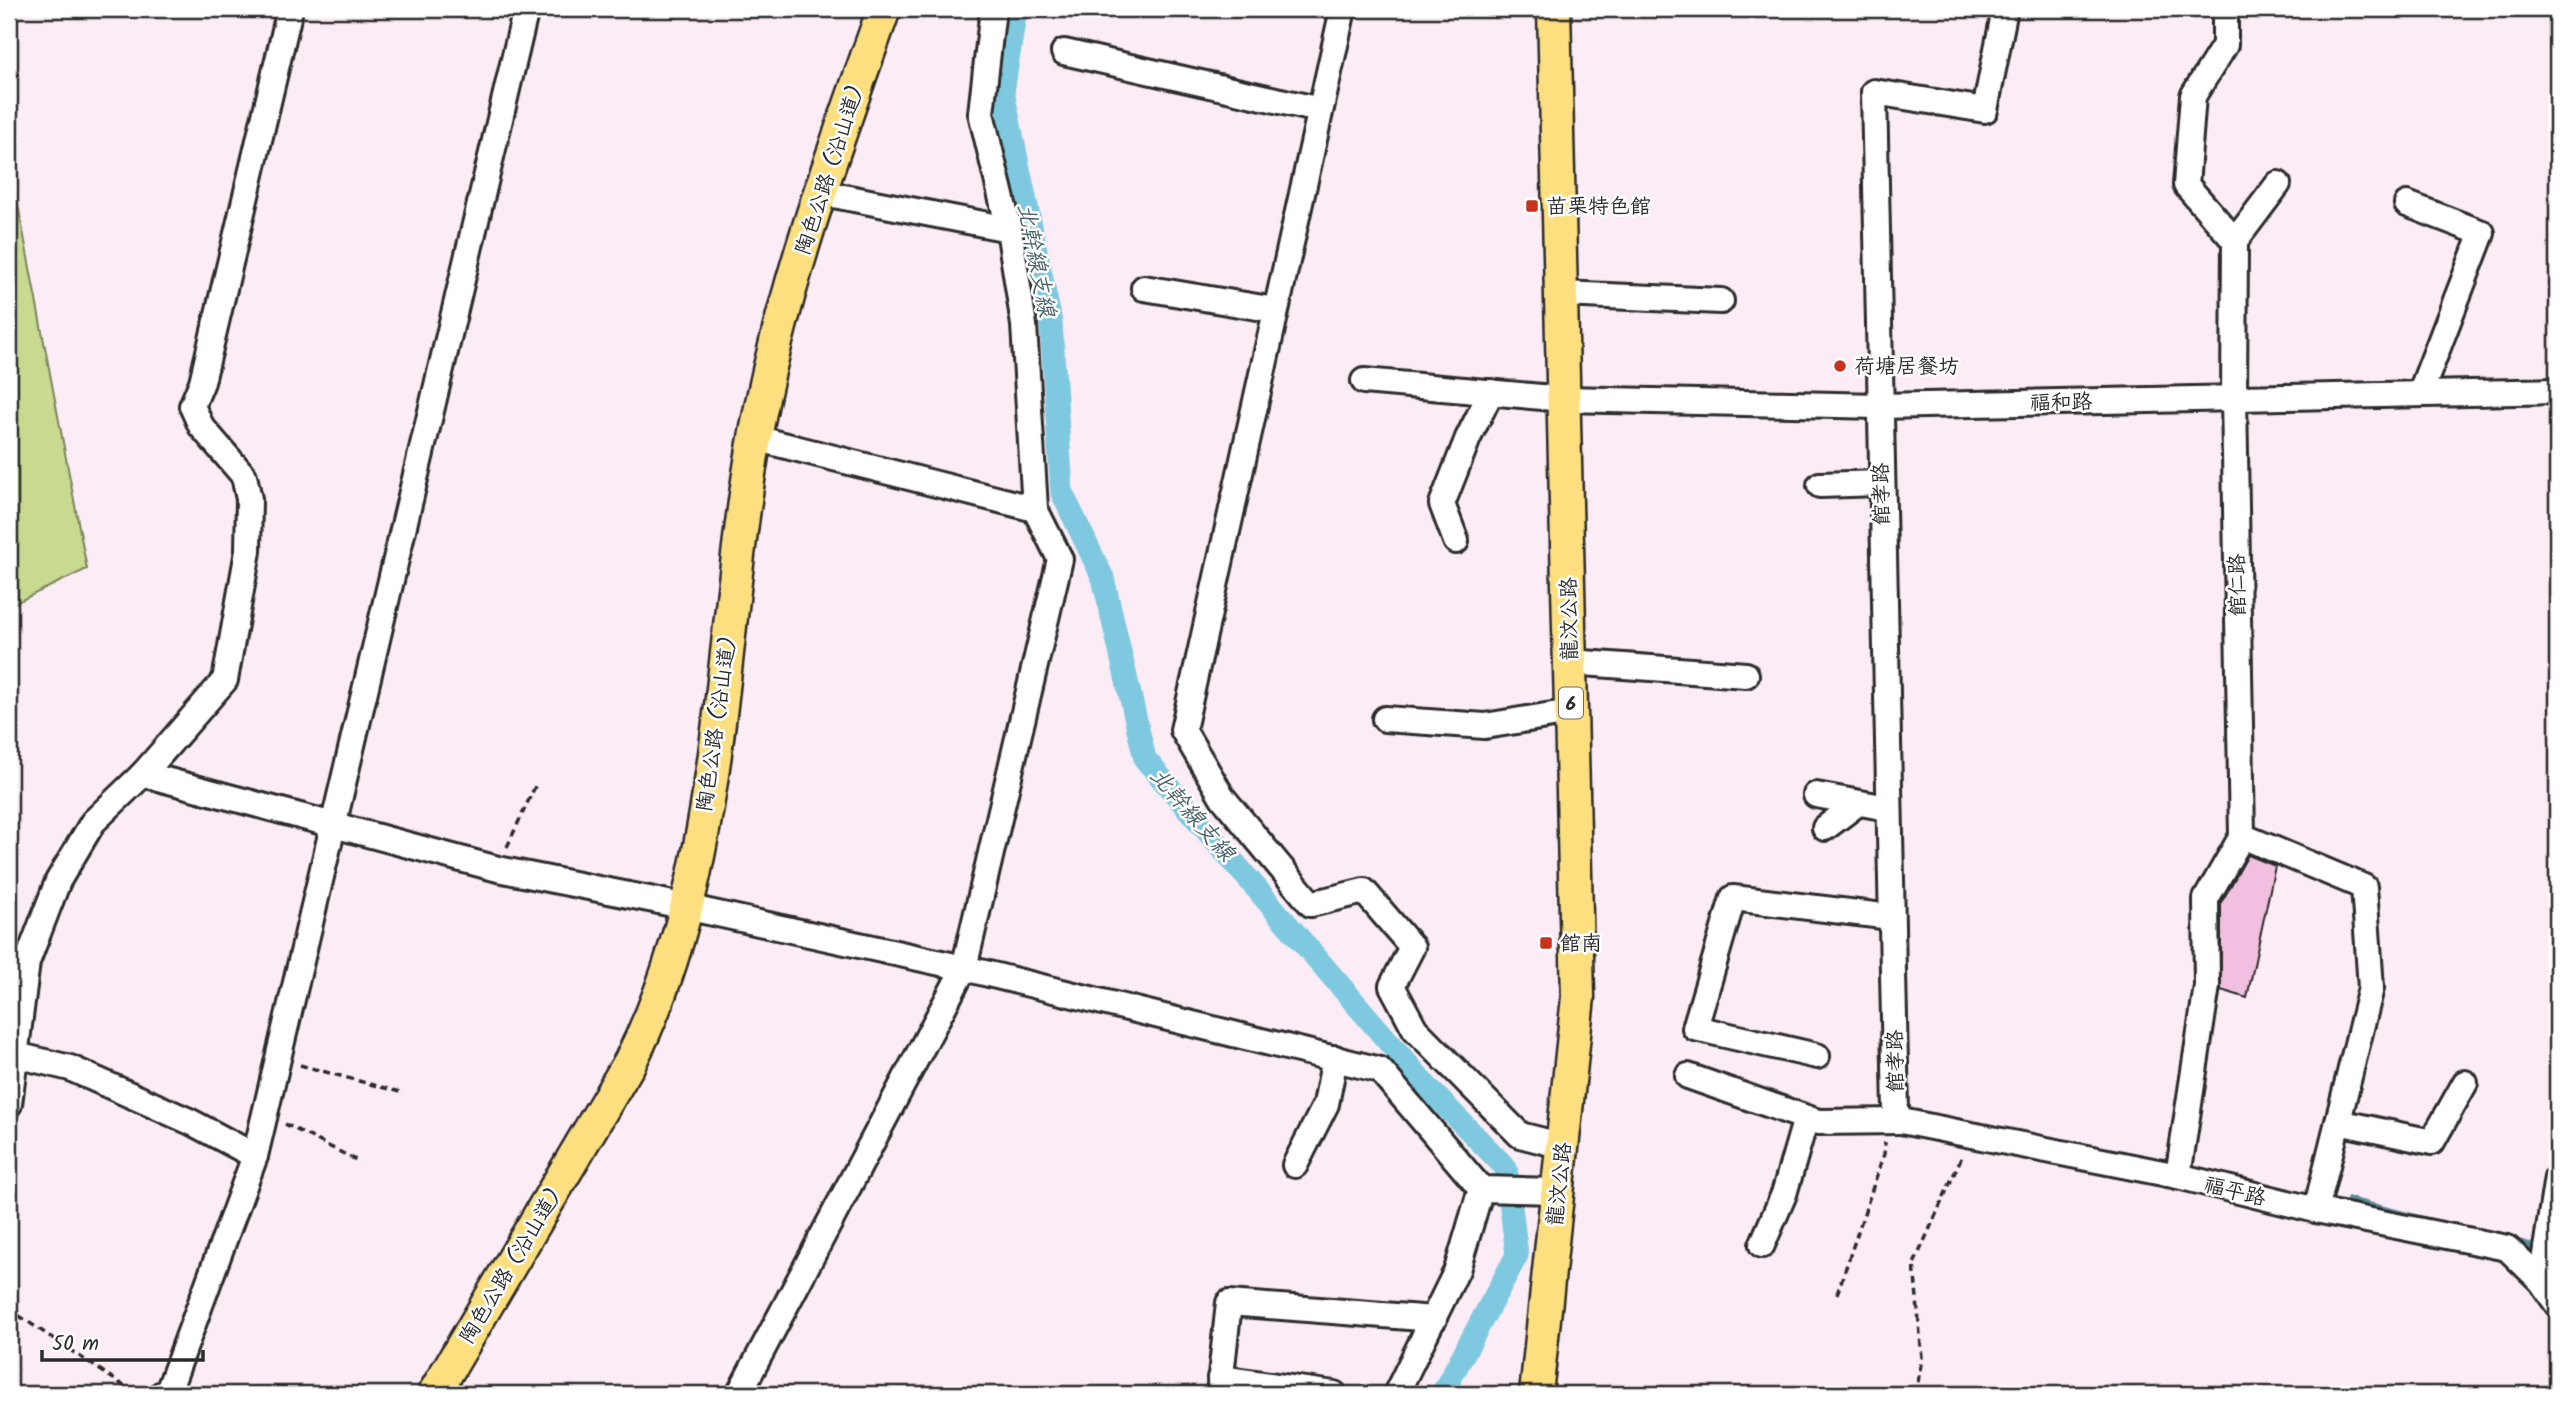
<svg xmlns="http://www.w3.org/2000/svg" width="2566" height="1403" viewBox="0 0 2566 1403" font-family="Kalam,'LXGW WenKai TC',sans-serif">
	<style>
		.green { fill: #c7da8f; stroke: #79825d; stroke-width: 2 }
		.lines { fill: none; stroke-linecap: round; stroke-linejoin: round }
		.stream { stroke: #5d8a98; stroke-width: 6 }
		.canal { stroke: #7fc9e0; stroke-width: 23 }
		.building { fill: #f1bfdf; stroke: #2b2b2b; stroke-width: 2 }
		.minor-casing { stroke: #2b2b2b; stroke-width: 30 }
		.major-casing { stroke: #2b2b2b; stroke-width: 37 }
		.path { stroke: #2b2b2b; stroke-width: 3.5; stroke-dasharray: 7 5; stroke-linecap: butt }
		.minor { stroke: #fff; stroke-width: 24 }
		.major { stroke: #fedf80; stroke-width: 32 }
		.poi-dot { fill: #c8321e; stroke: #fff; stroke-width: 2.5 }
		.labels { text-anchor: middle; stroke-width: 5; stroke-linejoin: round; paint-order: stroke }
		.shield { fill: #fff; stroke: #6b6b6b; stroke-width: 2 }
		.shield-label { font-size: 19px; font-weight: bold; fill: #2b2b2b }
		.street-label { font-size: 21px; fill: #2b2b2b; stroke: #fff }
		.poi-label { font-size: 21px; fill: #2b2b2b; stroke: #fff; text-anchor: start }
		.water-label { font-size: 23px; font-style: italic; fill: #48626a; stroke: #fff }
	</style>
	<rect width="100%" height="100%" fill="#fbecf5"/>
	<filter id="ink" filterUnits="userSpaceOnUse"><feTurbulence type="fractalNoise" baseFrequency=".0143" numOctaves="2"/><feDisplacementMap in="SourceGraphic" scale="14" xChannelSelector="R" yChannelSelector="G"/><feConvolveMatrix kernelMatrix="1 2 1 2 8 2 1 2 1" color-interpolation-filters="sRGB"/></filter>
	<g filter="url(#ink)">
		<polygon class="green" points="9,177 19,210 87,569 9,606"/>
		<g class="lines">
			<g class="stream">
				<polyline points="2550,1174 2557,1120"/>
				<polyline points="2349,1200 2435,1222"/>
				<polyline points="2514,1241 2529,1245 2538,1253"/>
			</g>
			<polyline class="canal" points="1016,9 1003,92 1051,322 1062,493 1103,578 1145,759 1430,1090 1506,1168 1517,1255 1442,1394"/>
		</g>
		<polygon class="building" points="2248,855 2275,866 2247,998 2221,990 2221,903"/>
		<g class="lines">
			<defs>
				<g id="minor">
					<polyline points="1343,9 1183,730 1223,798 1311,904 1364,891 1412,947 1392,986 1415,1029 1520,1135 1563,1146"/>
					<polyline points="2005,9 1985,110 1874,92 1896,1111 1901,1121 2178,1176 2316,1210 2507,1248 2541,1281 2557,1304"/>
					<polyline points="1064,52 1320,110"/>
					<polyline points="818,192 1009,229"/>
					<polyline points="2407,204 2482,233 2420,394"/>
					<polyline points="2235,241 2278,184"/>
					<polyline points="1144,288 1275,310"/>
					<polyline points="1562,294 1721,301"/>
					<polyline points="1364,381 1564,399 1879,406 2557,391"/>
					<polyline points="755,438 1035,509"/>
					<polyline points="1820,485 1880,483"/>
					<polyline points="1456,541 1442,504 1468,438 1491,392"/>
					<polyline points="1570,662 1746,675"/>
					<polyline points="1385,719 1485,726 1571,712"/>
					<polyline points="143,774 498,869 654,900 964,968 1380,1070 1481,1189 1558,1191"/>
					<polyline points="1816,795 1888,808"/>
					<polyline points="1825,828 1858,803"/>
					<polyline points="2242,836 2364,887 2371,988 2316,1210"/>
					<polyline points="16,1055 70,1068 191,1122 255,1156"/>
					<polyline points="1817,1056 1695,1028 1733,898 1891,917"/>
					<polyline points="1688,1076 1818,1122 1901,1121"/>
					<polyline points="9,1104 27,962 58,881 93,822 143,774 225,680 248,551 249,499 244,476 201,426 192,406 202,382 290,9"/>
					<polyline points="2338,1122 2432,1142 2465,1083"/>
					<polyline points="1295,1165 1326,1104 1335,1058"/>
					<polyline points="2178,1176 2207,986 2206,899 2242,836 2234,398 2235,241 2186,185 2193,96 2225,45 2225,9"/>
					<polyline points="1762,1245 1784,1194 1806,1118"/>
					<polyline points="2541,1281 2557,1177"/>
					<polyline points="1220,1378 1334,1394"/>
					<polyline points="162,1394 168,1392 255,1156 526,9"/>
					<polyline points="739,1394 964,968 1060,559 1035,509 1024,325 1009,229 981,113 993,9"/>
					<polyline points="1219,1394 1229,1303 1434,1319"/>
					<polyline points="1396,1394 1457,1270 1481,1189"/>
				</g>
				<g id="major">
					<path d="M434,1394L630,1062C726,872 718,644 755,438C782,290 834,149 884,9"/>
					<polyline points="1536,1394 1578,997 1554,9"/>
				</g>
			</defs>
			<use href="#minor" class="minor-casing"/>
			<use href="#major" class="major-casing"/>
			<g class="path">
				<polyline points="507,847 537,782"/>
				<polyline points="300,1065 403,1093"/>
				<polyline points="285,1124 360,1162"/>
				<polyline points="1837,1294 1884,1154 1885,1142"/>
				<polyline points="9,1309 136,1394"/>
				<polyline points="1916,1394 1922,1358 1914,1264 1962,1156"/>
			</g>
			<use href="#minor" class="minor"/>
			<use href="#major" class="major"/>
		</g>
	</g>
	<g class="poi-dot">
		<rect x="1525" y="199" width="14" height="14" rx="3.5"/>
		<circle cx="1840" cy="366" r="7"/>
		<rect x="1539" y="936" width="14" height="14" rx="3.5"/>
	</g>
	<g class="labels">
		<rect class="shield" x="1559" y="687.5" width="24" height="31" rx="5"/>
		<g class="shield-label">
			<text x="1571" y="710">6</text>
		</g>
		<g class="street-label">
			<text transform="translate(829 170) rotate(-72)" y="7">陶色公路 (沿山道)</text>
			<text transform="translate(2061 402) rotate(-1)" y="7">福和路</text>
			<text transform="translate(1881 494) rotate(-91)" y="7">館孝路</text>
			<text transform="translate(2237 585) rotate(-91)" y="7">館仁路</text>
			<text transform="translate(1569 619) rotate(-91)" y="7">龍汶公路</text>
			<text transform="translate(716 724) rotate(-82)" y="7">陶色公路 (沿山道)</text>
			<text transform="translate(1895 1061) rotate(-91)" y="7">館孝路</text>
			<text transform="translate(1559 1184) rotate(-84)" y="7">龍汶公路</text>
			<text transform="translate(2235 1191) rotate(14)" y="7">福平路</text>
			<text transform="translate(510 1266) rotate(-59)" y="7">陶色公路 (沿山道)</text>
		</g>
		<g class="poi-label">
			<text x="1546" y="213">苗栗特色館</text>
			<text x="1854" y="373">荷塘居餐坊</text>
			<text x="1560" y="950">館南</text>
		</g>
		<g class="water-label">
			<text transform="translate(1037 260) rotate(79)" y="8">北幹線支線</text>
			<text transform="translate(1193 814) rotate(49)" y="8">北幹線支線</text>
		</g>
	</g>
	<rect width="2566" height="1403" fill="none" stroke="#fff" stroke-width="35"/>
	<rect x="18" y="18" width="2531" height="1368" fill="none" stroke="#2b2b2b" stroke-width="2.5" filter="url(#ink)"/>
	<path d="M42 1350v10h161v-10" fill="none" stroke="#2b2b2b" stroke-width="3.5"/>
	<text x="52" y="1350" font-size="21" fill="#2b2b2b" stroke="#ffffff" stroke-width="5" paint-order="stroke">50 m</text>
</svg>
